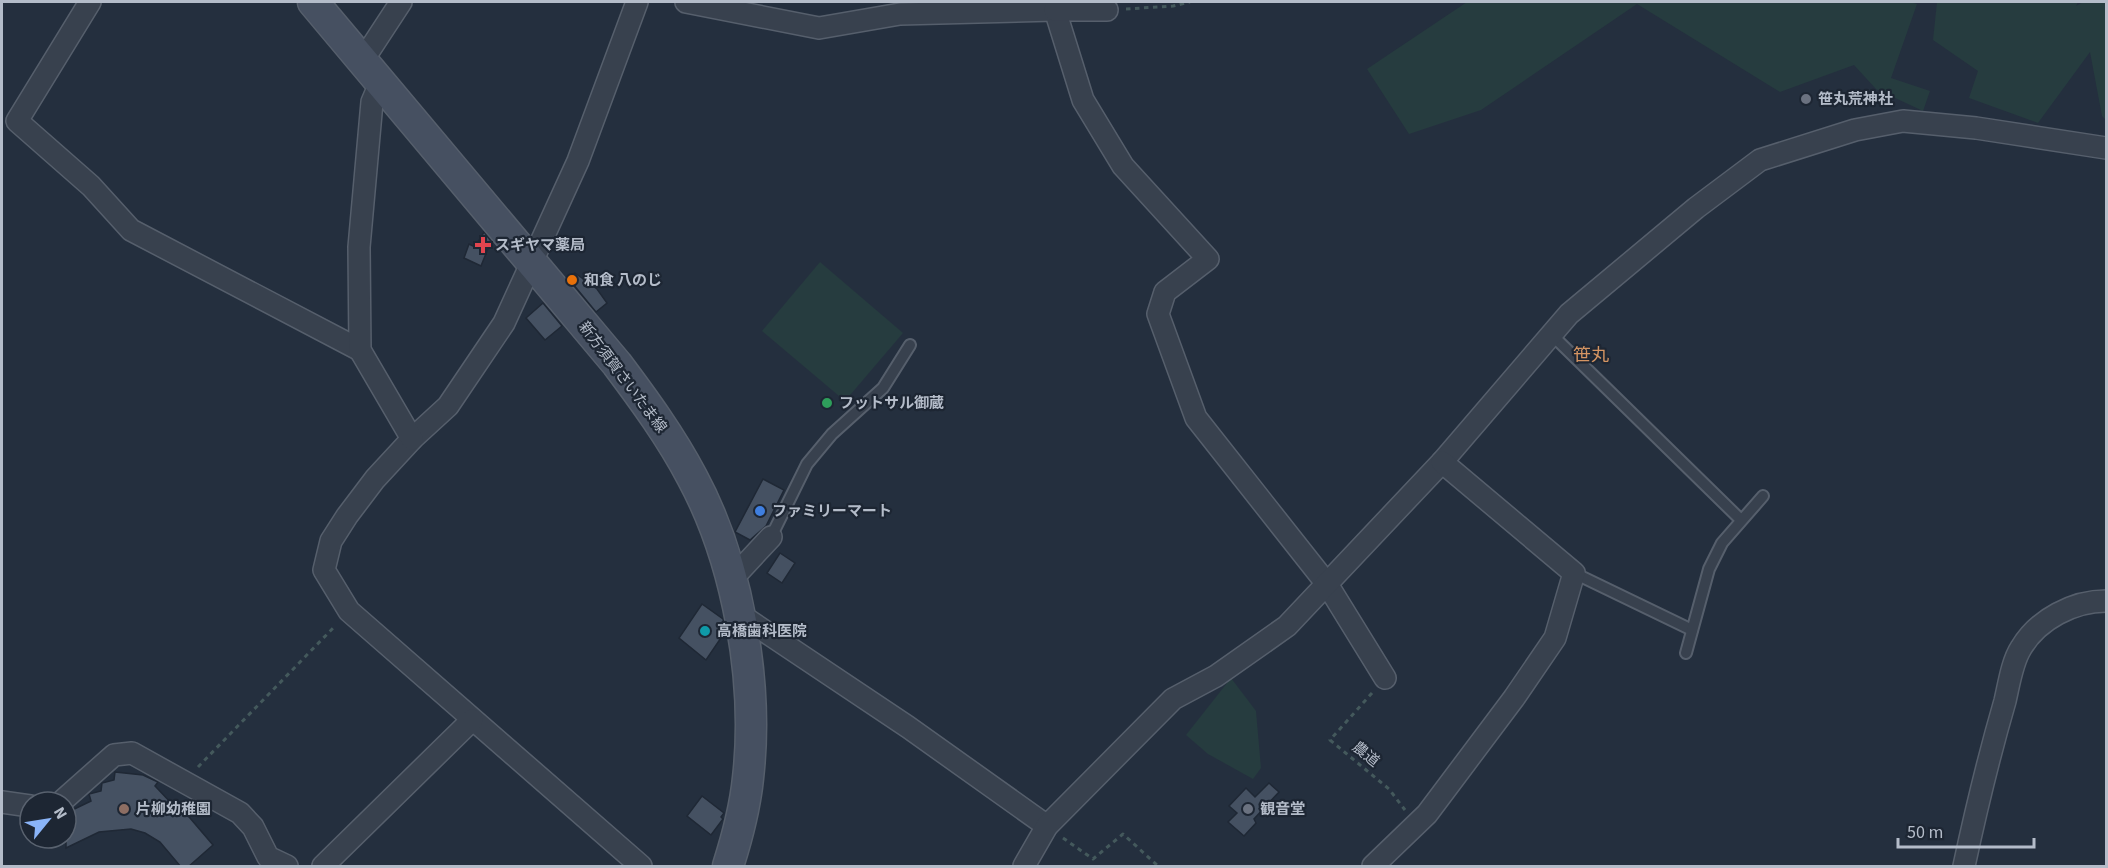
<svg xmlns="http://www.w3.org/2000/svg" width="2108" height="868" viewBox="0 0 2108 868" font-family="'Source Sans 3','Noto Sans JP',sans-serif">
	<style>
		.green { fill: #263c3f }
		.building { fill: #455162; stroke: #1f2835; stroke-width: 1.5 }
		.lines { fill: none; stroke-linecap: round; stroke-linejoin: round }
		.lane-casing { stroke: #565f6c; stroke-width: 14 }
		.street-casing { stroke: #565f6c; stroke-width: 24 }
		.secondary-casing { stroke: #565f6c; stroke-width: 33 }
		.path { stroke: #44595c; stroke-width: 3; stroke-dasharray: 4.5 4.5; stroke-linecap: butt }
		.lane { stroke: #38414e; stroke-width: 10 }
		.street { stroke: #38414e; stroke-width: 21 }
		.secondary { stroke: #465061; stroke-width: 30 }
		.worship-dot { fill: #6b7280; stroke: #1d2633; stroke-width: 2 }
		.health-dot { fill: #e0444e; stroke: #1d2633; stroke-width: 2 }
		.food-dot { fill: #e8710a; stroke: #1d2633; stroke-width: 2 }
		.leisure-dot { fill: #2e9e5b; stroke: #1d2633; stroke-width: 2 }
		.shop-dot { fill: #3f7fe0; stroke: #1d2633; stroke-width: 2 }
		.culture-dot { fill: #0f9aa8; stroke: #1d2633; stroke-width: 2 }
		.education-dot { fill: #8d6e63; stroke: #1d2633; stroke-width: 2 }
		.labels { text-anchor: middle; stroke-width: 4.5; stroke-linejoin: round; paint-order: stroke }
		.poi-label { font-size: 15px; font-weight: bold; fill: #b4bcc9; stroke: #1d2633; text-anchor: start }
		.street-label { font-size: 15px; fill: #b4bcc9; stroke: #1d2633 }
		.quarter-label { font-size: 18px; fill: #d59563; stroke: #1d2633 }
	</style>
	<rect width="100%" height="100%" fill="#242f3e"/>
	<g class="green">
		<polygon points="1467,2 1910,2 1917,4 1891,78 1930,91 1923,111 1876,89 1854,65 1780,92 1637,4 1481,110 1409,134 1367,69"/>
		<polygon points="1937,2 2078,2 2076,6 2083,2 2106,2 2106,120 2102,116 2090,52 2038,123 1969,98 1978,71 1933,40"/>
		<polygon points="820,262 903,333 845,401 762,331"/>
		<polygon points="1231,678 1256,711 1261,768 1253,779 1208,754 1186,735"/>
	</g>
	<g class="building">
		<polygon points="484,232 491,241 481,266 464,258 469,244 475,247"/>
		<polygon points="575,273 597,289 607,303 596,312 568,278"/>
		<polygon points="543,303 562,326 545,340 526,318"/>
		<polygon points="763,479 784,490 766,526 750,540 735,532"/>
		<polygon points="780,553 795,563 782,583 767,573"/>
		<polygon points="702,604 723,619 725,632 706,660 679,638"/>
		<polygon points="115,772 143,775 158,782 155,786 174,806 178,804 213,845 188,867 181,867 160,842 145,833 131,829 99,832 66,848 66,813 91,801 89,794 101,791 102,783 114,780"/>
		<polygon points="1269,783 1279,792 1254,819 1256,823 1244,836 1228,822 1237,813 1229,806 1246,788 1255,797"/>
		<polygon points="702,796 724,813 721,817 723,819 711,835 687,816"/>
	</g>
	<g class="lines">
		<defs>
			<g id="lane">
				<polyline points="1551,334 1741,520"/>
				<polyline points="771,537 807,464 832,434 883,388 910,345"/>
				<polyline points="1574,573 1692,630"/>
				<polyline points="1686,653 1709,569 1722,543 1763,496"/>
			</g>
			<g id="street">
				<polyline points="90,2 17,121 91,186 131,230 360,350"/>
				<polyline points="637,2 578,161 504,323 448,406 412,439 375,479 347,516 331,541 324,570 349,611 641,866"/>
				<polyline points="686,2 819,28 900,14 1055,10 1083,100 1123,166 1208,259 1165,292 1158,314 1196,418 1327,584 1385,678"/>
				<polyline points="1055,10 1107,10"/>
				<polyline points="363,60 401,2"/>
				<polyline points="381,81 372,102 359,247 360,350 412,439"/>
				<polyline points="731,580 771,537"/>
				<polyline points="739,614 908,727 1047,826"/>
				<polyline points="2,802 30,806"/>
				<polyline points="61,802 114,755 132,753 240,813 253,827 268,857 287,866"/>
				<polyline points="323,866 472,720"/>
				<polyline points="1024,866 1047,826 1173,699 1216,676 1287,626 1442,462 1569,314 1696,208 1760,160 1855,130 1903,121 1976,128 2106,148"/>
				<polyline points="1373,866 1427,814 1514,698 1555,638 1574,573 1442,462"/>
				<path d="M1964,866C1976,810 1989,756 2005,701C2009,684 2012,662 2021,648C2038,619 2074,601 2106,601"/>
			</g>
			<path id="secondary" d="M313,2L617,364C644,400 671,437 692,477C738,562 759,682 748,778C745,808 737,838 728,866"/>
		</defs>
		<use href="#lane" class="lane-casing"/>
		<use href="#street" class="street-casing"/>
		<use href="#secondary" class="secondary-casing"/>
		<g class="path">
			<polyline points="1126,9 1173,6 1190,2"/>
			<polyline points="1372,693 1330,740 1389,789 1405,810"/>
			<polyline points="198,767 336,625"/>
			<polyline points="1063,838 1093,859 1123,834 1158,866"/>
		</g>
		<use href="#lane" class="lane"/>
		<use href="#street" class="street"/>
		<use href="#secondary" class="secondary"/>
	</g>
	<g class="worship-dot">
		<circle cx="1806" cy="99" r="6"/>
		<circle cx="1248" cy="809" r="6"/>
	</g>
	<path class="health-dot" d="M480 236h6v6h6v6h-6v6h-6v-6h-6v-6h6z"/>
	<circle class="food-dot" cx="572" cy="280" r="6"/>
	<circle class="leisure-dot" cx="827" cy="403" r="6"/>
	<circle class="shop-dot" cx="760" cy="511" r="6"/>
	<circle class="culture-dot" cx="705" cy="631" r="6"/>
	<circle class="education-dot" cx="124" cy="809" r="6"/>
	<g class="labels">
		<g class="poi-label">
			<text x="1818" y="104">笹丸荒神社</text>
			<text x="495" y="250">スギヤマ薬局</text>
			<text x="584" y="285">和食 八のじ</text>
			<text x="839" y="408">フットサル御蔵</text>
			<text x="772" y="516">ファミリーマート</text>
			<text x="717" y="636">高橋歯科医院</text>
			<text x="136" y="814">片柳幼稚園</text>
			<text x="1260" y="814">観音堂</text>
		</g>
		<g class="street-label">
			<text transform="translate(623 377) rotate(53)" y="5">新方須賀さいたま線</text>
			<text transform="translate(1366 754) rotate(39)" y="5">農道</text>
		</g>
		<g class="quarter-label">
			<text x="1591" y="361">笹丸</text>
		</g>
	</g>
	<rect width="2108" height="868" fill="none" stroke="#b4bcc9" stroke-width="6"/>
	<g transform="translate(48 820) rotate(60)"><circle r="28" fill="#1d2633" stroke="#59626f" stroke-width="1.5"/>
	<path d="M0-4.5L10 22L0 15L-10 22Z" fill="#8ab4f8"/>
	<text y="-9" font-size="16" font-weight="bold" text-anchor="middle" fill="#b4bcc9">N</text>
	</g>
	<path d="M1898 838v9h136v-9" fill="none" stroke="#b4bcc9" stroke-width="3"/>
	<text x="1907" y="838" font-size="18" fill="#b4bcc9" stroke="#1d2633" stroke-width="4.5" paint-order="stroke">50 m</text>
</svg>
